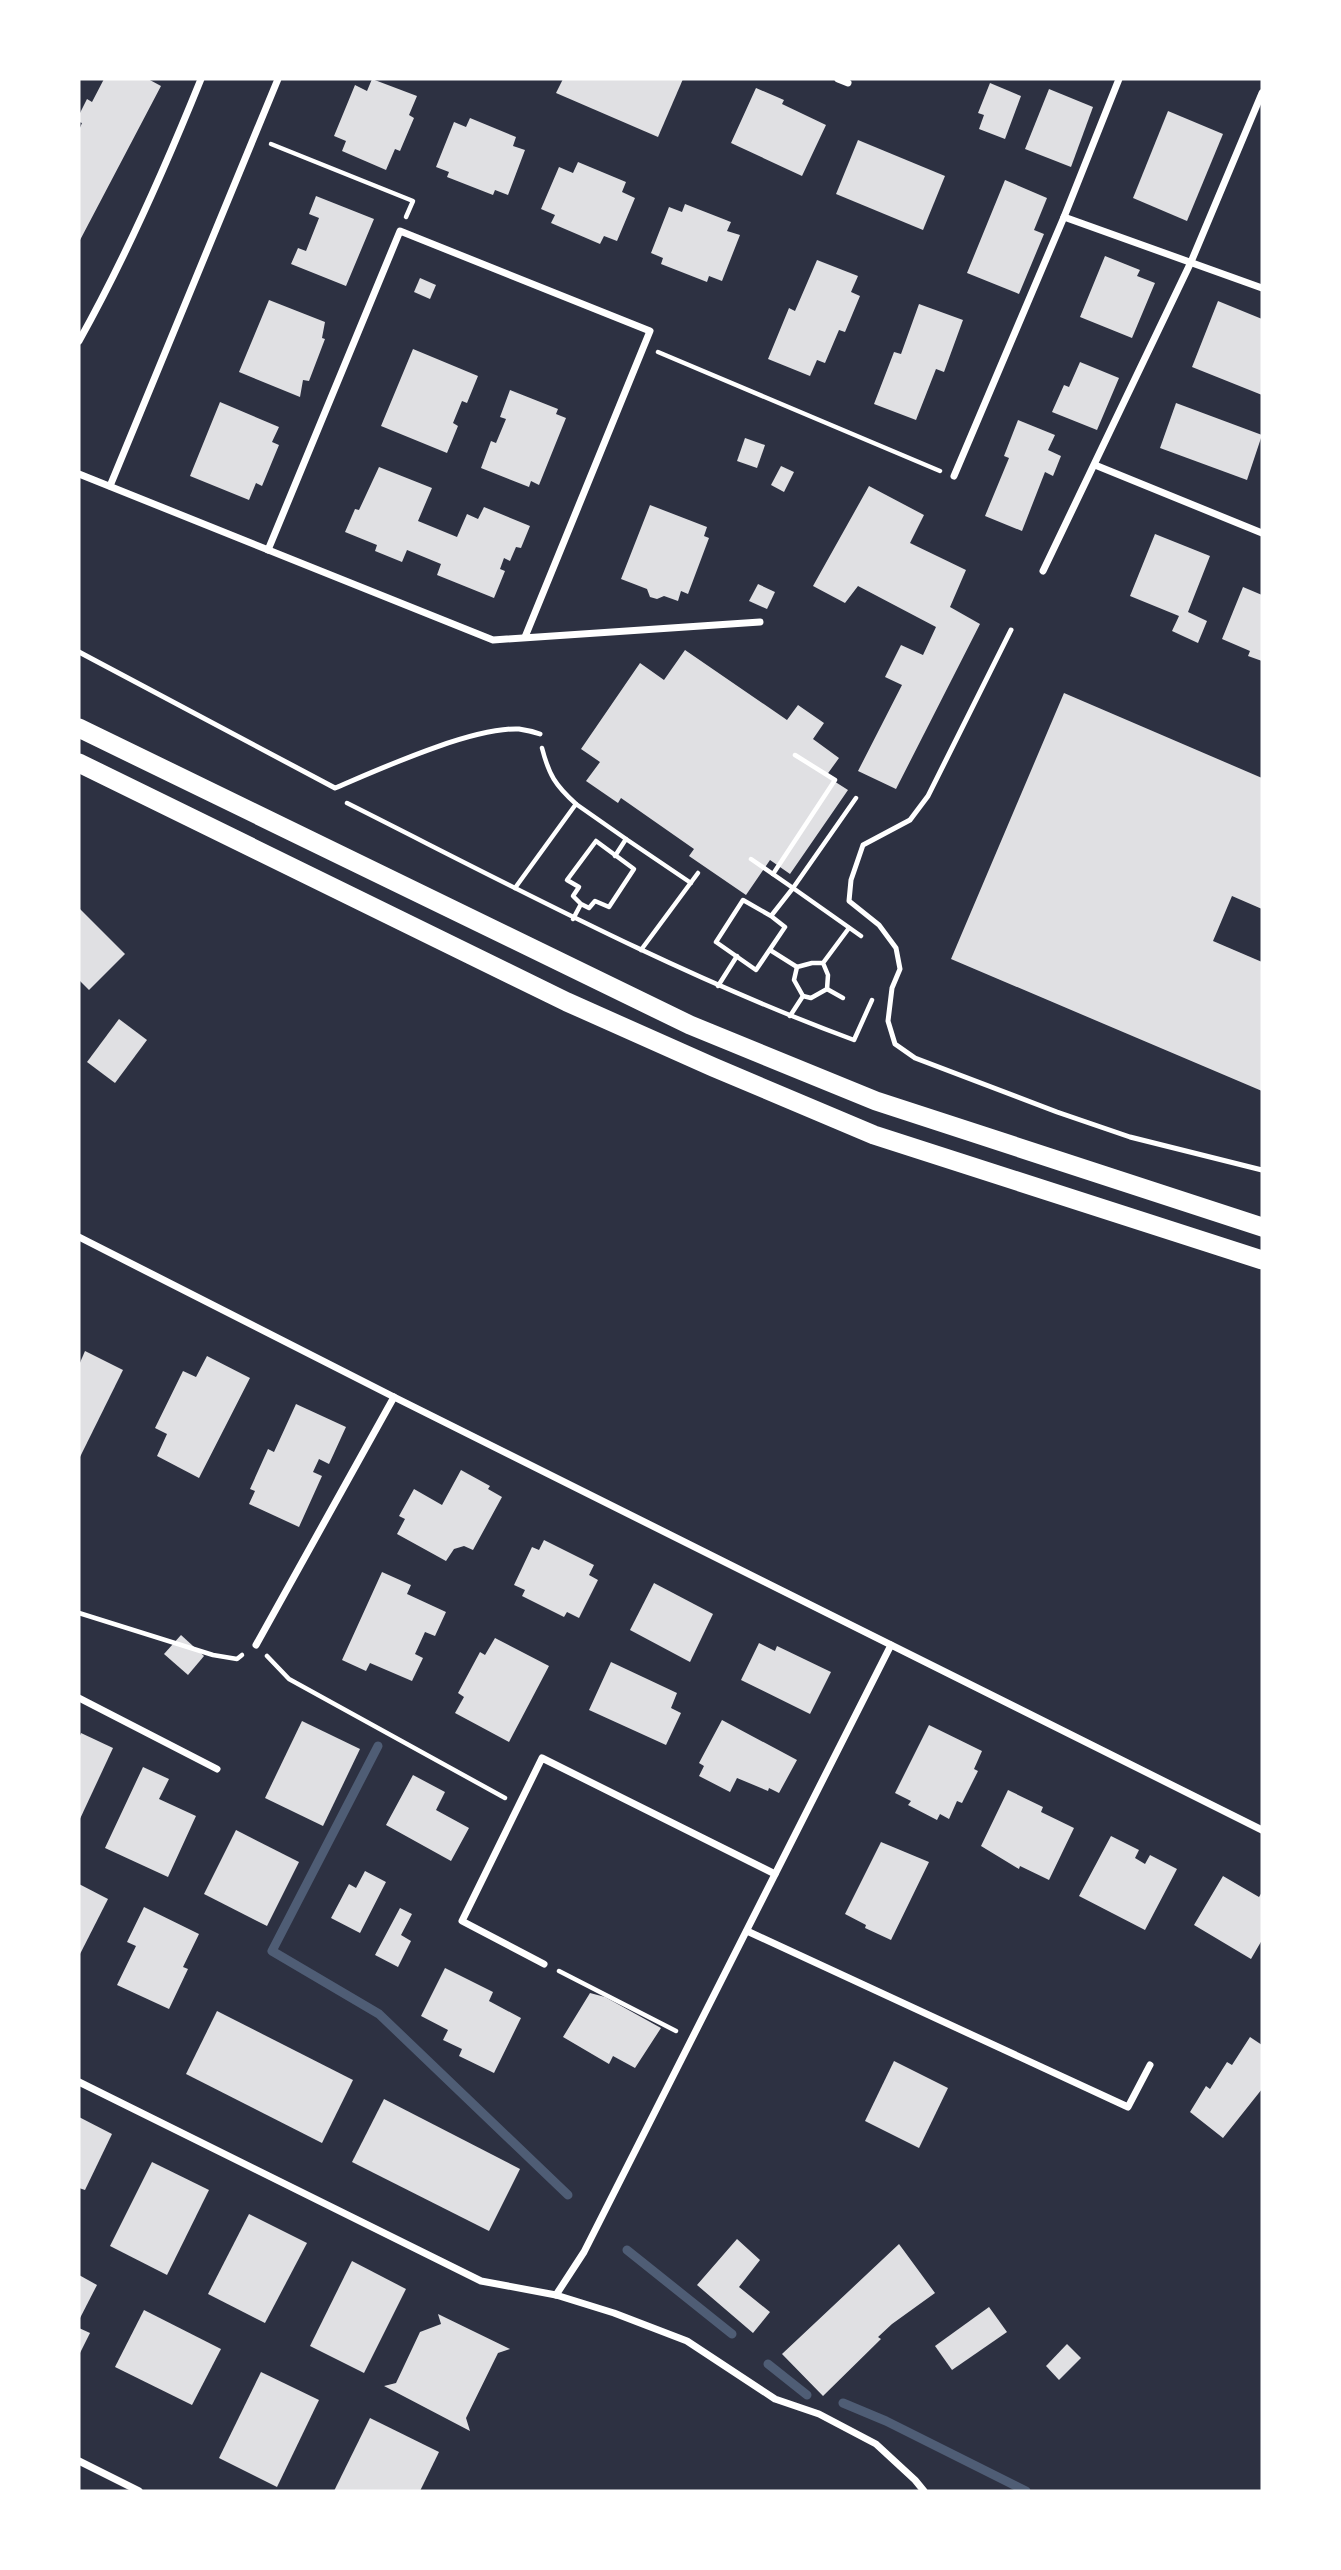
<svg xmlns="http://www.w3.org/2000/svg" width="1341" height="2570" viewBox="0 0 1341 2570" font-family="Poppins,sans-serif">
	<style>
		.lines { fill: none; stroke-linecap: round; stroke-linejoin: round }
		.stream { stroke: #4f5d75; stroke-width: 9 }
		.building { fill: #e0e0e3 }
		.path { stroke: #fff; stroke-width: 4.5 }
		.service { stroke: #fff; stroke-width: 5 }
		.minor { stroke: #fff; stroke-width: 7 }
		.trunk { stroke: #fff; stroke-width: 19 }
	</style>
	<rect width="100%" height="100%" fill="#2d3142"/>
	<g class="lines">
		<g class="stream">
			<polyline points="378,1746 272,1951 379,2014 568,2195"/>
			<polyline points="627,2250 732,2334"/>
			<polyline points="768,2364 807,2395"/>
			<polyline points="843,2403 886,2421 1026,2491"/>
		</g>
	</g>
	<g class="building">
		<polygon points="104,79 148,79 161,86 79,242 79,130 82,123 79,122 79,115 87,99 92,102"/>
		<polygon points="372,79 417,96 409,115 414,118 400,151 395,149 386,170 342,151 346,141 334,136 355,85 367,91"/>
		<polygon points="563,79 683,79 658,137 556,93"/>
		<polygon points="990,83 1021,96 1005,139 979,129 984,115 978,113"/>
		<polygon points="756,88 784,100 782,104 826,125 802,176 731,143"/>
		<polygon points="1049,89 1093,107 1071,167 1025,149"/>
		<polygon points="1168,111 1223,134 1187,221 1133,198"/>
		<polygon points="470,118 516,137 513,146 525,150 508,195 495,190 493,195 447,177 449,172 436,167 454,122 466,127"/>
		<polygon points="858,140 945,176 923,230 836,194"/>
		<polygon points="578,162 626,182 622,192 635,198 617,241 604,236 600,244 551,223 555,215 541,209 559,167 573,173"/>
		<polygon points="1005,180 1047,198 1034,230 1044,234 1019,294 967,273"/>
		<polygon points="316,196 374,219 346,286 291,264 298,248 306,251 319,218 309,214"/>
		<polygon points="685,204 731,222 727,231 740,235 722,281 709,276 707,282 661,264 663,258 651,253 669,207 682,212"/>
		<polygon points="1105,256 1140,270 1137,276 1155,283 1132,338 1080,317"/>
		<polygon points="817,260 858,276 851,292 860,296 845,332 839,330 825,363 817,360 810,376 768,359 789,308 795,311"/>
		<polygon points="420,278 436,285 430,299 414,292"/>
		<polygon points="269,300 325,322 322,338 325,339 309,381 303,380 300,397 239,372"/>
		<polygon points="1218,301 1262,319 1262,395 1192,367"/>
		<polygon points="919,304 963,320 944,372 936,369 916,420 874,404 894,352 901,354"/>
		<polygon points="413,349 478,376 467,403 462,401 453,423 458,426 447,453 381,426"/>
		<polygon points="1080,362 1119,378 1097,430 1052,412 1064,385 1069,387"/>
		<polygon points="510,390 558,409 556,414 566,418 539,485 531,481 529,487 481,468 491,441 496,443 506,419 500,417"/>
		<polygon points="220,402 279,427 272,442 279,445 262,486 256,483 249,500 190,476"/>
		<polygon points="1176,403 1262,435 1247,480 1160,448"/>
		<polygon points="1018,420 1055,435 1048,450 1061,456 1053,476 1045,472 1022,531 985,516 1009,458 1004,456"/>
		<polygon points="745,438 765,445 757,468 737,461"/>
		<polygon points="781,466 794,472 784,492 771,485"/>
		<polygon points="379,467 432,488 418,521 457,537 467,514 478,519 484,507 530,526 521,548 516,547 510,561 504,558 500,569 505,571 494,598 437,575 441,564 407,550 402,562 375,551 377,545 345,532 355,509 359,510"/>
		<polygon points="869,486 924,515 910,543 966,570 950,607 980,624 896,789 858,771 902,685 885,677 901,645 923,655 936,627 858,586 845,603 813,586"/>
		<polygon points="650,505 707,527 704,536 709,538 688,594 681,591 678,601 664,596 657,599 650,597 647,589 621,579"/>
		<polygon points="1155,534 1210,556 1188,612 1207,621 1198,643 1172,631 1179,616 1130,596"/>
		<polygon points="758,584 775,592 767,609 749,601"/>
		<polygon points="1243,587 1262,595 1262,661 1248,656 1250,651 1222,639"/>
		<polygon points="685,650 787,720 798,705 824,723 813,739 839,758 826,776 848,790 790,874 770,860 746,895 689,856 694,849 621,798 618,803 586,781 600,762 581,749 640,663 664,680"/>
		<polygon points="1064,693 1262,778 1262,909 1232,896 1213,941 1262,962 1262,1091 951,959"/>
		<polygon points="79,908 125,954 89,990 79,980"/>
		<polygon points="119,1019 147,1040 115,1083 87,1062"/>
		<polygon points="85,1351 123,1370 79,1459 79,1365"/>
		<polygon points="207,1356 250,1378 199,1478 157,1456 167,1434 155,1428 183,1371 196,1377"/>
		<polygon points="296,1404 346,1427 329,1464 319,1459 313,1472 322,1476 299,1527 249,1504 255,1491 250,1489 268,1449 274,1452"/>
		<polygon points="461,1470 490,1486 488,1489 502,1497 473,1550 464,1546 454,1549 446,1561 397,1534 405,1519 399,1516 414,1489 442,1505"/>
		<polygon points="544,1540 594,1565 589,1575 598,1580 579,1618 567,1612 564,1617 522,1596 525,1590 514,1585 532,1547 539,1550"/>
		<polygon points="382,1572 411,1585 407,1594 446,1612 435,1636 425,1632 415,1654 423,1658 412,1681 370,1663 366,1671 342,1660"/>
		<polygon points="654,1583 713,1614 690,1662 630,1630"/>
		<polygon points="181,1635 204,1656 188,1675 164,1654"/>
		<polygon points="495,1638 549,1666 509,1742 455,1713 464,1697 458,1693 480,1652 485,1655"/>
		<polygon points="759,1643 775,1651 777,1646 831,1672 810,1714 741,1680"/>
		<polygon points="611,1662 677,1693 671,1708 681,1713 666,1745 589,1710"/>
		<polygon points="722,1720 797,1760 779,1793 769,1788 768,1791 737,1778 730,1792 699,1776 704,1766 699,1763"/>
		<polygon points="302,1721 360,1749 323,1826 265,1798"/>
		<polygon points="929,1725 982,1751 974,1769 978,1771 962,1803 957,1801 949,1819 940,1814 937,1820 908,1805 911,1801 895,1793"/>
		<polygon points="81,1733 113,1748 79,1821 79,1738"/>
		<polygon points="143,1767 169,1779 159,1799 196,1816 168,1877 105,1848"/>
		<polygon points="413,1775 445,1792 436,1810 469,1828 451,1861 386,1825"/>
		<polygon points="1008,1790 1043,1807 1041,1812 1074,1828 1049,1880 1020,1866 1019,1869 981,1846"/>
		<polygon points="236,1830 299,1862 267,1926 204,1894"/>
		<polygon points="1111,1836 1139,1850 1135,1858 1145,1864 1150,1855 1177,1869 1145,1930 1079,1896"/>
		<polygon points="881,1842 929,1862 891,1940 865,1928 866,1925 845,1914"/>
		<polygon points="365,1871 386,1882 360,1933 331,1918 349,1884 356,1888"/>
		<polygon points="1223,1876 1259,1897 1262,1892 1262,1940 1251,1959 1194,1925"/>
		<polygon points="79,1884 108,1899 79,1956"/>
		<polygon points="144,1907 199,1934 183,1967 188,1969 169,2009 117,1985 136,1946 127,1942"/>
		<polygon points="400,1908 412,1914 401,1935 411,1941 398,1967 375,1955"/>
		<polygon points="445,1968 493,1992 489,2001 521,2018 494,2073 459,2056 462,2049 443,2040 448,2030 421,2016"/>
		<polygon points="590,1993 605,1997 661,2028 635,2068 613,2056 609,2064 563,2037"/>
		<polygon points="217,2011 353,2080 322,2143 186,2074"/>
		<polygon points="1250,2037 1262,2045 1262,2089 1223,2138 1190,2112 1206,2086 1210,2089 1227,2062 1232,2065"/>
		<polygon points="894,2061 948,2088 919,2148 865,2121"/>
		<polygon points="384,2099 520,2169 489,2231 352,2162"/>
		<polygon points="79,2117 112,2134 85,2190 79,2188"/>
		<polygon points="152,2162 209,2190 167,2275 110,2246"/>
		<polygon points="249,2214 307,2243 265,2323 208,2294"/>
		<polygon points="737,2239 760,2260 739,2287 770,2312 753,2333 697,2285"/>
		<polygon points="899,2244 935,2293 892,2324 878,2337 881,2339 823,2396 782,2354"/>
		<polygon points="352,2261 406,2289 364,2373 310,2346"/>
		<polygon points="79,2275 97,2285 79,2320"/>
		<polygon points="989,2307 1007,2332 952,2370 935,2346"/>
		<polygon points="144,2310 221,2349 192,2405 115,2367"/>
		<polygon points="438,2314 510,2349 498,2353 466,2418 470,2431 384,2386 396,2383 420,2332 441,2324"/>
		<polygon points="79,2328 90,2333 79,2355"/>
		<polygon points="1067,2344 1081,2358 1059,2380 1046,2366"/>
		<polygon points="261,2372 319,2400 277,2487 219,2458"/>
		<polygon points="370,2418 439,2452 420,2491 334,2491"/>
	</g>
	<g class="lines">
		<g class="path">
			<polyline points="271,144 413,201 406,217"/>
			<polyline points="658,352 940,471"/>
			<path d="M542,748C549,775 555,785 576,804"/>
			<path d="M347,803C514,887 678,975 854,1040L872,1000"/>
			<polyline points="615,856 626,839 691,883"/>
			<polyline points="751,859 793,888 856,798"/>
			<polyline points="773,874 835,780 795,755"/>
			<polyline points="515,888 576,804 626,839"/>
			<polyline points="771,916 743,900 716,942 756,970 785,927 771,916 793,888 861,936"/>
			<polyline points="573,919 581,904 589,908 595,901 609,907 634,869 596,841 567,880 579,887 573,896 581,904"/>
			<polyline points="641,950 698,873"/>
			<polyline points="770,950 797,967"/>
			<polyline points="823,963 828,975 827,989 811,998 803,996 794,980 797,967 812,963 823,963 849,928"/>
			<polyline points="718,986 737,956"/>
			<polyline points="827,989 843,998"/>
			<polyline points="790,1016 803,996"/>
			<polyline points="79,1613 213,1655 237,1659 242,1655"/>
			<polyline points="267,1656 289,1679 505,1798"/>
			<polyline points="559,1971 676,2031"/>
		</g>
		<g class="service">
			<polyline points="1011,630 928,796 910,820 863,845 851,880 849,901 879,925 896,948 900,969 892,988 888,1021 895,1044 915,1058 1057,1112 1130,1137 1262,1170"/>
			<path d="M79,652L335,788C380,769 472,727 519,729C526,730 534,732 540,734"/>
		</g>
		<g class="minor">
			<polyline points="838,79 848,83"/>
			<polyline points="1064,217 1262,288"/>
			<path d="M79,341C126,257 165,168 201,79"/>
			<polyline points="1095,465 1262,533"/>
			<polyline points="79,474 493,640 760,622"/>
			<polyline points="954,476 1064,217 1119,79"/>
			<polyline points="110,486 278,79"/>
			<polyline points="268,550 400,231 650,331 525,637"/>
			<polyline points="1043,571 1191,262 1262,93"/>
			<polyline points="79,1237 394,1397 1262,1830"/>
			<polyline points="256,1645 394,1397"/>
			<polyline points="79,1698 217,1769"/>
			<polyline points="747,1931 1128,2107 1150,2065"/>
			<polyline points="544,1964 462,1921 542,1758 775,1874"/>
			<polyline points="79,2082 481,2281 556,2295 614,2313 687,2341 775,2399 819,2414 876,2444 915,2480 924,2491"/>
			<polyline points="556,2295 584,2252 891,1645"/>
			<polyline points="79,2461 139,2491"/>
		</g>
		<g class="trunk">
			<polyline points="79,728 690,1025 876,1101 1262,1227"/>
			<polyline points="79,763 567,1002 713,1067 874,1135 1262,1260"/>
		</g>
	</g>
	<rect width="1341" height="2570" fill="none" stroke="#ffffff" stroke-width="161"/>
</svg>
